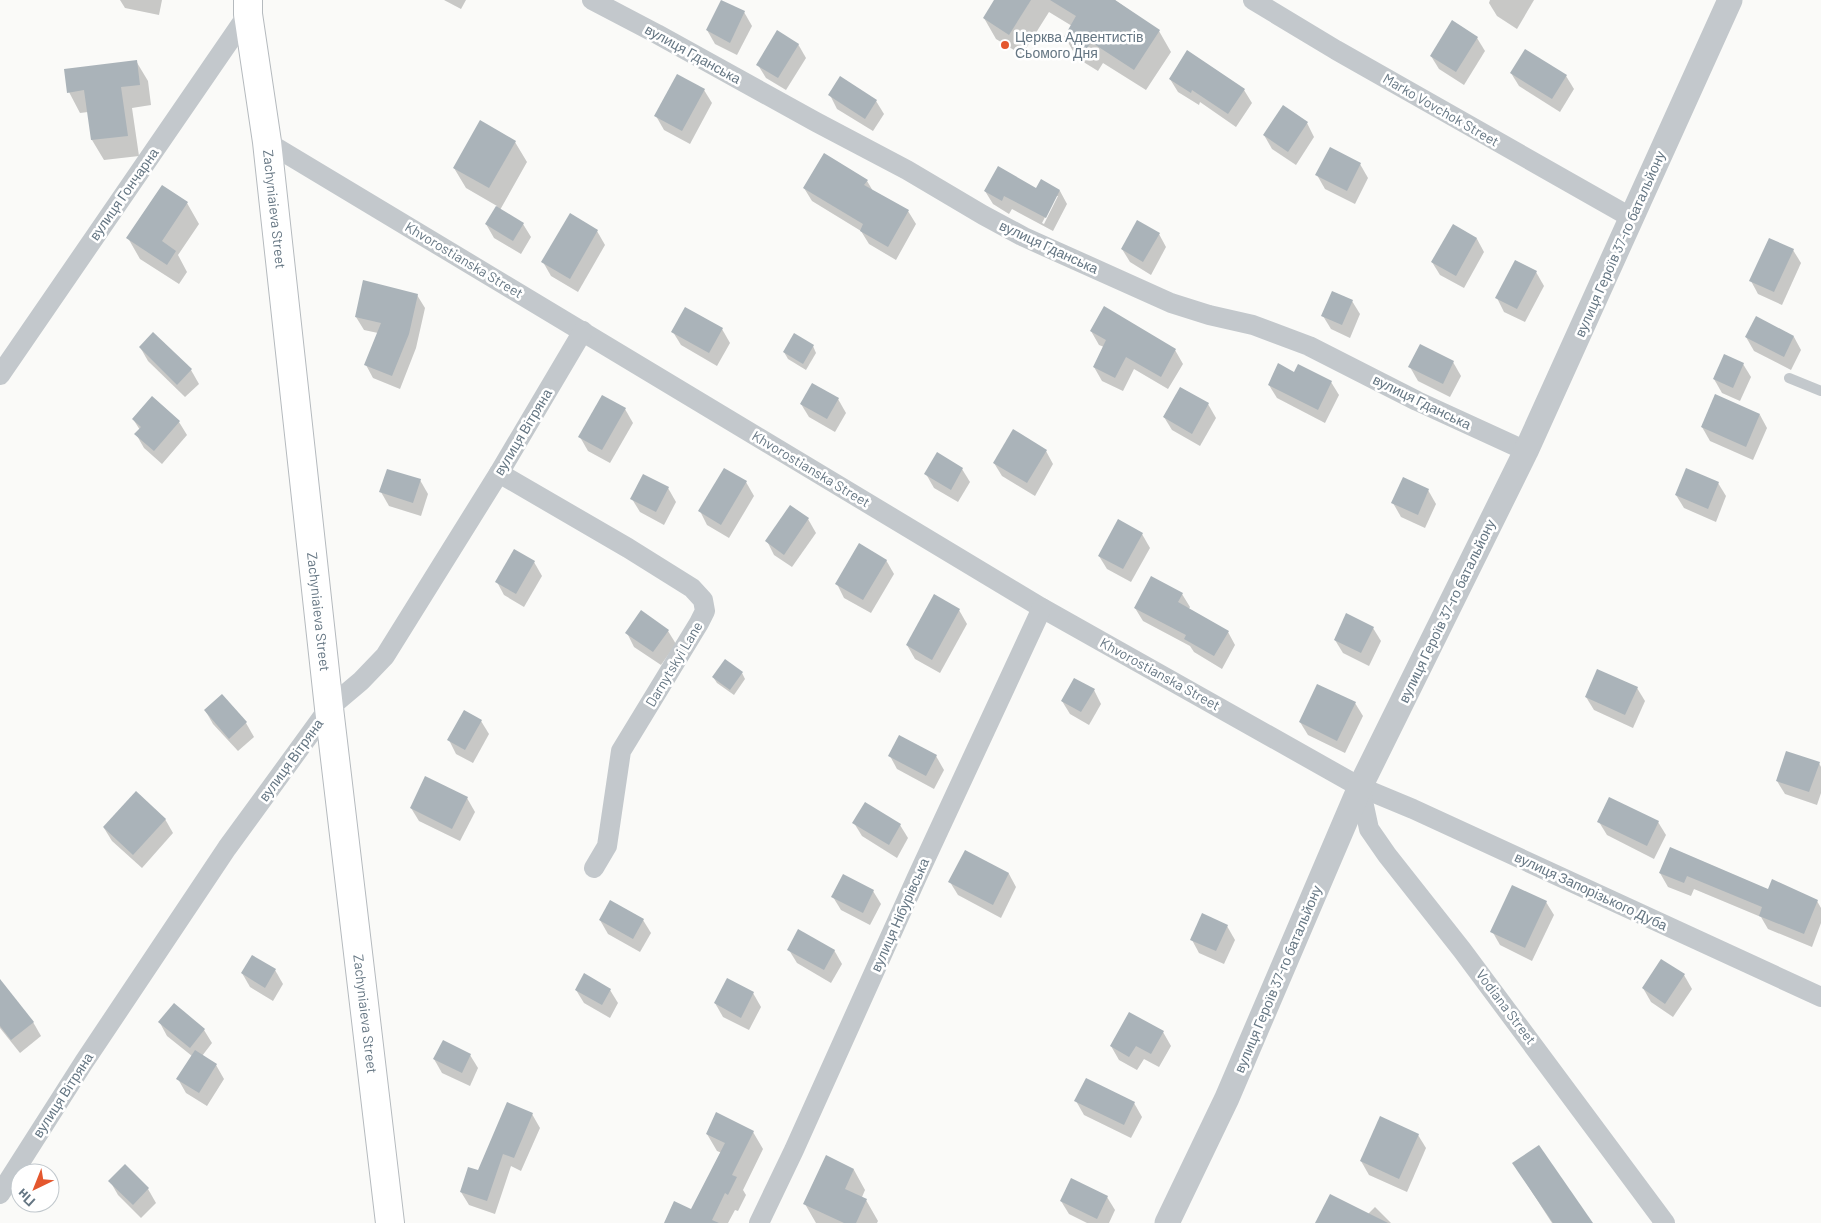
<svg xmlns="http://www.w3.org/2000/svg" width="1821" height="1223" viewBox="0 0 1821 1223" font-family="Barlow,sans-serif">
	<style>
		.shadow { fill: #0003; fill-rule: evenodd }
		.building { fill: #aab3b9 }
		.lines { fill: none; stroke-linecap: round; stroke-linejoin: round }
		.primary-casing { stroke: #b5babe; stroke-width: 30 }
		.service { stroke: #c3c8cc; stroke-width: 10 }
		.minor { stroke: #c3c8cc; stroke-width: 20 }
		.tertiary { stroke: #c3c8cc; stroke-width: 25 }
		.primary { stroke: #fff; stroke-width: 28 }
		.poi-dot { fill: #e4572e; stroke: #fff; stroke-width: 2 }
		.labels { text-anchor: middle; stroke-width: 5; stroke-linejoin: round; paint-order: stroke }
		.poi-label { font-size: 14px; fill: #657683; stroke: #fff; text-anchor: start }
		.street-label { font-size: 14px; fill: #657683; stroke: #fff }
	</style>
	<rect width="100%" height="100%" fill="#fafaf8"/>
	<g class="shadow">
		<polygon points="120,0 162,0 159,15 125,8"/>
		<polygon points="444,0 466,0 461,9"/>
		<polygon points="995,0 1115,0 1159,31 1171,52 1146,90 1103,63 1098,71 1077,58 1065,37 1072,26 1049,12 1022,55 996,39 984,18"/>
		<polygon points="1490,0 1534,0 1517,29 1497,16 1489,3"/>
		<polygon points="744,12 752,26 737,55 715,44 707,30"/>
		<polygon points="1477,38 1485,51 1464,85 1439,69 1431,56"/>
		<polygon points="798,44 806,58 786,90 766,78 758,65"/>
		<polygon points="136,61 148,81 151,105 132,108 139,156 104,160 92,140 88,112 80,113 69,92"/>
		<polygon points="1511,73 1566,76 1574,89 1560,112 1519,86"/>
		<polygon points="1170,79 1244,90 1252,103 1236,127 1200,102 1199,105 1178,92"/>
		<polygon points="704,90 712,103 690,144 664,130 656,116"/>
		<polygon points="830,95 876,101 884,114 873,131 837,109"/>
		<polygon points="1307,123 1314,137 1296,165 1272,149 1264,135"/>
		<polygon points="515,142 527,162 500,210 523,224 531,237 521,254 494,238 486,224 497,206 466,188 454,168"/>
		<polygon points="1360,164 1368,178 1355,204 1325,189 1317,175"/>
		<polygon points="867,181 873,191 908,211 916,224 896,260 869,244 861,231 812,201 804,188"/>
		<path d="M1037,189L1060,191L1067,204L1053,231L1012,209L1009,214L993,204L985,191ZM1056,196H1058L1044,224L1042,223Z"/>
		<polygon points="187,203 199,224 178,255 187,272 179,284 140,259 128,238"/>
		<polygon points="570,215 597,231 605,245 578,292 551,276 543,262"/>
		<polygon points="1453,226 1477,239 1484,252 1464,288 1440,275 1432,262"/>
		<polygon points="1159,234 1166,247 1151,275 1130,262 1122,249"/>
		<polygon points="1793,250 1801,263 1782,305 1758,294 1751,281"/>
		<polygon points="1536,272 1544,286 1525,322 1504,312 1497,298"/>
		<polygon points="417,295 425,308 416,348 400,389 373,378 366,365 378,333 364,330 356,317"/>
		<polygon points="1352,301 1360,314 1350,338 1331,329 1323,316"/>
		<polygon points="722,329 730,343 717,366 681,345 673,332"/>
		<polygon points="1091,331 1175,350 1183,364 1168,389 1134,369 1123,391 1102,381 1094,367 1104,347 1099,345"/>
		<polygon points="153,333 191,370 199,384 185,397 148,361 140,347"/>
		<polygon points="1746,337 1794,337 1801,350 1791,370 1754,351"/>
		<polygon points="813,346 816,353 806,370 788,359 784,352"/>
		<polygon points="1453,362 1461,376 1450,397 1418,381 1410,367"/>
		<polygon points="1743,364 1751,377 1740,401 1722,393 1714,379"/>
		<polygon points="1295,373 1331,382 1339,395 1325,423 1277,398 1269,385"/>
		<polygon points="1181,388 1208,404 1216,418 1200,446 1172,430 1164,417"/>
		<polygon points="152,398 179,422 187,435 162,464 144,448 136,434 140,430 133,419"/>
		<polygon points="838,399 846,413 835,432 809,417 801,404"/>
		<polygon points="625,409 633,423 610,463 588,451 580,437"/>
		<polygon points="1760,415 1767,428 1753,460 1710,441 1702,427"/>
		<polygon points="1046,451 1053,464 1035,496 1002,476 994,463"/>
		<polygon points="962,469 970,482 958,502 934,488 926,474"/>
		<polygon points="420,480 428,494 421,516 389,506 381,492"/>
		<polygon points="746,482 754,496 729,538 707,525 700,511"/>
		<polygon points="1718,483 1726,496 1716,522 1684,508 1676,495"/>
		<polygon points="668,488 676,502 664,525 640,512 632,499"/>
		<polygon points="1428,490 1436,504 1425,528 1401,517 1393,503"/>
		<polygon points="808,519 816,533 792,567 774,555 767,541"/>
		<polygon points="1142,534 1150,548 1131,582 1107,569 1099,556"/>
		<polygon points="886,560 894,574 871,613 844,598 837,584"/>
		<polygon points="534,562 542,576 524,607 504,595 497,582"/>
		<polygon points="1182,594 1190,607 1189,609 1228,632 1235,645 1222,669 1194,652 1190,646 1143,621 1135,608"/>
		<polygon points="959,610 967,624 940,673 915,659 907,645"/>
		<polygon points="1373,628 1381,641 1369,666 1343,653 1335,640"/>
		<polygon points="668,631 676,644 661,665 634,647 627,633"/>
		<polygon points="742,673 745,679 734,695 717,683 713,677"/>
		<polygon points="1637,688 1645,701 1633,728 1594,710 1586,697"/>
		<polygon points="1094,690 1101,704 1089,725 1070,714 1062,701"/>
		<polygon points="222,696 246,723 254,737 238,751 213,724 205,710"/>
		<polygon points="1355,703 1363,716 1345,753 1308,735 1300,722"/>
		<polygon points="481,721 489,734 473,763 456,754 449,740"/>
		<polygon points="890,756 936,756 944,770 934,789 897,769"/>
		<polygon points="1819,763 1821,767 1821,793 1817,805 1785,794 1777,781"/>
		<polygon points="467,798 475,812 460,841 419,821 411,808"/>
		<polygon points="165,819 173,833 142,868 112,841 104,828"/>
		<polygon points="1599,822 1658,822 1666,835 1654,859 1607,835"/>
		<polygon points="854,823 900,825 908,838 897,858 862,836"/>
		<polygon points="1671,849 1769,891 1817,901 1821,908 1821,923 1812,947 1768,929 1761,917 1694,889 1691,896 1668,887 1660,873"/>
		<polygon points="965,852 1009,874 1016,887 1001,918 958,895 950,882"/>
		<polygon points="873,891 881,904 870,925 841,910 833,897"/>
		<polygon points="1546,902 1554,915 1532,961 1500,945 1492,931"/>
		<polygon points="600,920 643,920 651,933 640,952 608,934"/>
		<polygon points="1227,926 1235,940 1224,964 1199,953 1192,940"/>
		<polygon points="789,950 834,950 842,964 831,983 797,963"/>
		<polygon points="275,970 283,984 273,1001 250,987 242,973"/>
		<polygon points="1684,975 1692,989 1673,1017 1651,1002 1643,988"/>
		<polygon points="0,987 33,1022 41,1036 20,1053 0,1028"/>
		<polygon points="576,990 610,990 618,1003 610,1018 584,1003"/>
		<polygon points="753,993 761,1007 749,1030 723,1017 715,1003"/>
		<polygon points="174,1005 204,1030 212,1043 202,1056 216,1065 224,1079 207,1106 186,1093 178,1079 192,1056 167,1036 160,1023"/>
		<polygon points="1163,1032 1171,1046 1159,1067 1144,1059 1137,1070 1119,1060 1111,1046"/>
		<polygon points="470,1055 478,1068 470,1086 442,1073 434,1059"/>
		<polygon points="1076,1101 1134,1103 1142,1117 1131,1138 1084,1115"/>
		<polygon points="532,1114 540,1128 521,1171 511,1166 495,1214 469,1205 461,1192"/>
		<polygon points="753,1132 763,1149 743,1190 746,1195 738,1211 735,1210 728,1223 665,1223 692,1211 722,1153 717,1151 707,1134"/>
		<polygon points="1418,1135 1426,1148 1407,1192 1369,1175 1361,1161"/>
		<polygon points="827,1157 854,1170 865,1190 862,1197 866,1200 878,1221 877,1223 816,1223 805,1204"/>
		<polygon points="1514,1164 1591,1223 1552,1223"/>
		<polygon points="125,1166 148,1189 156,1203 141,1218 118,1195 110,1181"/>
		<polygon points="1107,1197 1115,1210 1109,1223 1087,1223 1069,1214 1061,1201"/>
		<polygon points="1375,1207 1391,1223 1316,1223 1368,1214"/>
	</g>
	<g class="building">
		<polygon points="721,0 745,11 730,43 706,30"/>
		<polygon points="994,0 1031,0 1009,35 983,18"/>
		<polygon points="1050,0 1115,0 1160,30 1134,70 1091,42 1086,50 1064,37 1076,16"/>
		<polygon points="1452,20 1478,37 1456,72 1430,56"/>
		<polygon points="777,30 799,44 778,78 756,65"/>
		<polygon points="1525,49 1567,75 1552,99 1510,73"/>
		<polygon points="1187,50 1245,89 1228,114 1192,90 1191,93 1169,79"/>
		<polygon points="137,60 140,85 121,87 128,136 91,140 84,90 67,93 64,69"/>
		<polygon points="677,74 705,89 682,131 654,116"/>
		<polygon points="840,76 877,100 865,119 828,95"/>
		<polygon points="1283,105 1308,122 1288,152 1263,135"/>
		<polygon points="480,120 516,141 489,188 453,168"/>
		<polygon points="1330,147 1361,163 1347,191 1315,175"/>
		<polygon points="824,153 868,180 864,185 909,210 888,247 860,231 863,224 803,188"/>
		<polygon points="998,166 1036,188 1041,179 1060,190 1046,218 1004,196 1002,201 984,191"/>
		<polygon points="162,185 188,202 162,241 176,251 167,265 126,238"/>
		<polygon points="496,206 524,223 513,241 485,224"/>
		<polygon points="570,213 598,230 570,279 541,262"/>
		<polygon points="1137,220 1160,233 1143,262 1121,249"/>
		<polygon points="1453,224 1477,238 1456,276 1431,262"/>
		<polygon points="1769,238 1794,249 1774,292 1749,281"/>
		<polygon points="1515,260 1537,271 1517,309 1495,298"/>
		<polygon points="363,280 418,294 409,334 392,376 364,365 381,323 355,317"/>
		<polygon points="1332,291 1353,300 1342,325 1321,316"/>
		<polygon points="1104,306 1176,349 1161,377 1126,357 1115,378 1093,367 1106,340 1090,331"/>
		<polygon points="685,307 723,328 709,353 671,332"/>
		<polygon points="1756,316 1794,336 1784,357 1745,337"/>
		<polygon points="153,332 192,369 177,385 139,347"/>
		<polygon points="794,333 814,345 803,364 783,352"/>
		<polygon points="1420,344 1454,361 1443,384 1408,367"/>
		<polygon points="1724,354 1744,363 1733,388 1713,379"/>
		<polygon points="1278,363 1294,372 1298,364 1332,381 1318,410 1268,385"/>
		<polygon points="812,383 839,398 827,419 800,404"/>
		<polygon points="1180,387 1209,403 1192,434 1163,417"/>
		<polygon points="1715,394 1760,414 1746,447 1701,427"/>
		<polygon points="602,395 626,408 602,450 578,437"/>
		<polygon points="152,396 180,421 154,451 134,434 141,427 132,419"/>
		<polygon points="1013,429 1047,450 1027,483 993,463"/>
		<polygon points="937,452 963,468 951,490 924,474"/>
		<polygon points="724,468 747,481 721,525 698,511"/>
		<polygon points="1686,468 1719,482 1708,509 1675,495"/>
		<polygon points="387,469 421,479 413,503 379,492"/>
		<polygon points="643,474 669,487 656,512 630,499"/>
		<polygon points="1403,477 1429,489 1418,515 1391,503"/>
		<polygon points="790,505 809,518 784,555 765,541"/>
		<polygon points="1118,519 1143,533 1123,569 1098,556"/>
		<polygon points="859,543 887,560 863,600 835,584"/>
		<polygon points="514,549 535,561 516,594 495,582"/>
		<polygon points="1151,576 1183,593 1178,602 1229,631 1214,656 1184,639 1186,635 1134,608"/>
		<polygon points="934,594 960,609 932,660 906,645"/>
		<polygon points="641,610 669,630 653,652 625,633"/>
		<polygon points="1346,613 1374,627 1361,653 1334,640"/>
		<polygon points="725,659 743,672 730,690 712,677"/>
		<polygon points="1597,669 1638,687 1625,715 1585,697"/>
		<polygon points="1074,678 1095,689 1081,712 1061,701"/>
		<polygon points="1317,684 1356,702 1337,741 1299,722"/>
		<polygon points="222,694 247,722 229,739 204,710"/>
		<polygon points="464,710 482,720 465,750 447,740"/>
		<polygon points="899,735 937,755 926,776 888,756"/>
		<polygon points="1786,751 1820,762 1809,792 1776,781"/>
		<polygon points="425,776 468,797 452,829 410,808"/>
		<polygon points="136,791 166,819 133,855 103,827"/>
		<polygon points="1609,797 1659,821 1647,846 1597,822"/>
		<polygon points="865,802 901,824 889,845 852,823"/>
		<polygon points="1670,847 1768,889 1772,879 1818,900 1804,934 1759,916 1762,907 1687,876 1684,883 1659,873"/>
		<polygon points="965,850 1009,873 993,905 948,882"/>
		<polygon points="843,874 874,890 863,913 831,897"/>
		<polygon points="1512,885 1547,901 1525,948 1490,932"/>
		<polygon points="610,900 644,919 633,939 599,920"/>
		<polygon points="1202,913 1228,925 1216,951 1190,940"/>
		<polygon points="798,929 835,950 824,970 787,950"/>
		<polygon points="252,955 276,969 265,988 241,973"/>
		<polygon points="1661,959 1685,974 1665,1004 1642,988"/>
		<polygon points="584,973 611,989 602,1005 575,990"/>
		<polygon points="727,978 754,992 741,1018 714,1003"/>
		<polygon points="0,979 34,1022 11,1040 0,1026"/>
		<polygon points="174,1003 205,1029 190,1048 158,1022"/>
		<polygon points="1129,1012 1164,1031 1151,1054 1136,1046 1129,1057 1110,1046"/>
		<polygon points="443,1040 471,1054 462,1073 433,1059"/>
		<polygon points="195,1050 217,1064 199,1093 176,1079"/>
		<polygon points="1086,1078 1135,1102 1124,1125 1074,1101"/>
		<polygon points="507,1102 533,1113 514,1158 503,1154 487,1201 460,1192 468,1167 478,1170"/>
		<polygon points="716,1112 754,1131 732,1175 737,1177 728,1195 725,1193 712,1220 719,1223 664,1223 674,1201 691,1209 725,1143 706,1134"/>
		<polygon points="1380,1116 1419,1134 1399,1179 1360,1161"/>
		<polygon points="1539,1145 1593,1223 1553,1223 1512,1163"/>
		<polygon points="826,1155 854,1169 845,1189 867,1199 856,1223 844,1223 803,1204"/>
		<polygon points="125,1164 149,1188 133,1205 108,1181"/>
		<polygon points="1071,1178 1108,1196 1097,1219 1060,1201"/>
		<polygon points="1330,1194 1388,1223 1315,1223"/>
	</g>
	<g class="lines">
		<defs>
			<g id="primary">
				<path id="s1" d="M248,0V14L267,142L329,708L390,1223"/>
			</g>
		</defs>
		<use href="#primary" class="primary-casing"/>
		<polyline class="service" points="1789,378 1821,391"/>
		<g class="minor">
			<polyline points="592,0 657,34 816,122 907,170 983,215 1024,237 1171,303 1209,315 1253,325 1309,346 1417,401 1526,451"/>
			<polyline points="1253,0 1336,50 1632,218"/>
			<polyline points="267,142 1042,608 1360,787 1413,809 1821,997"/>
			<polyline points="0,375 248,14"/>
			<polyline points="499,473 628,548 692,588 703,600 705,611 699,623 621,751 607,846 594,868"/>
			<polyline points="1360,787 1369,829 1387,855 1462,950 1665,1223"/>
			<polyline points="0,1194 84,1062 227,848 329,708 361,681 385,656 499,473 583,331"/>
			<polyline points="759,1223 794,1150 917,877 1042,608"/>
		</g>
		<polyline class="tertiary" points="1167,1223 1227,1098 1360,787 1526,451 1730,0"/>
		<use href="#primary" class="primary"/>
	</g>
	<circle class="poi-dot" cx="1005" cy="45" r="5"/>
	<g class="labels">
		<g class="poi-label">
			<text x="1015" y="42">Церква Адвентистів<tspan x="1015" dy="16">Сьомого Дня</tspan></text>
		</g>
		<g class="street-label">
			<text transform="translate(693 54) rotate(29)" y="5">вулиця Гданська</text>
			<text transform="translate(1441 110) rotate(30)" y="5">Marko Vovchok Street</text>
			<text transform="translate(124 194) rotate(-55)" y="5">вулиця Гончарна</text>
			<text dy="5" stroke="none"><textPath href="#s1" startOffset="211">Zachyniaieva Street</textPath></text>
			<text transform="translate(1620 244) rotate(-66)" y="5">вулиця Героїв 37-го батальйону</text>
			<text transform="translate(1049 247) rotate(25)" y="5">вулиця Гданська</text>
			<text transform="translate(464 260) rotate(31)" y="5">Khvorostianska Street</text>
			<text transform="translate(1422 402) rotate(26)" y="5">вулиця Гданська</text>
			<text transform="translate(523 432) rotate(-59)" y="5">вулиця Вітряна</text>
			<text transform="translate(811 469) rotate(31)" y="5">Khvorostianska Street</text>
			<text transform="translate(1447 611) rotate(-64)" y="5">вулиця Героїв 37-го батальйону</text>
			<text dy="5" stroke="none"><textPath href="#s1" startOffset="616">Zachyniaieva Street</textPath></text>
			<text transform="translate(674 664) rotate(-59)" y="5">Darnytskyi Lane</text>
			<text transform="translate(1160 674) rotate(29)" y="5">Khvorostianska Street</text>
			<text transform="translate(291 760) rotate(-54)" y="5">вулиця Вітряна</text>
			<text transform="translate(1591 891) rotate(25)" y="5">вулиця Запорізького Дуба</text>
			<text transform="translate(900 915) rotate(-66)" y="5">вулиця Нібурівська</text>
			<text transform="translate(1278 979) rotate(-67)" y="5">вулиця Героїв 37-го батальйону</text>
			<text transform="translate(1506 1007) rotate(53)" y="5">Vodiana Street</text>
			<text dy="5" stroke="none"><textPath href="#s1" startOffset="1021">Zachyniaieva Street</textPath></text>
			<text transform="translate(63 1095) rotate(-57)" y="5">вулиця Вітряна</text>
		</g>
	</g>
	<g transform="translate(35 1188) rotate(223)"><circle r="24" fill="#ffffff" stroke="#c1c8cd"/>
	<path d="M0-4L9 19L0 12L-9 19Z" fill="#e4572e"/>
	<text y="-8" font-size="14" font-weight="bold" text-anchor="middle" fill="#657683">Пн</text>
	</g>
</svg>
